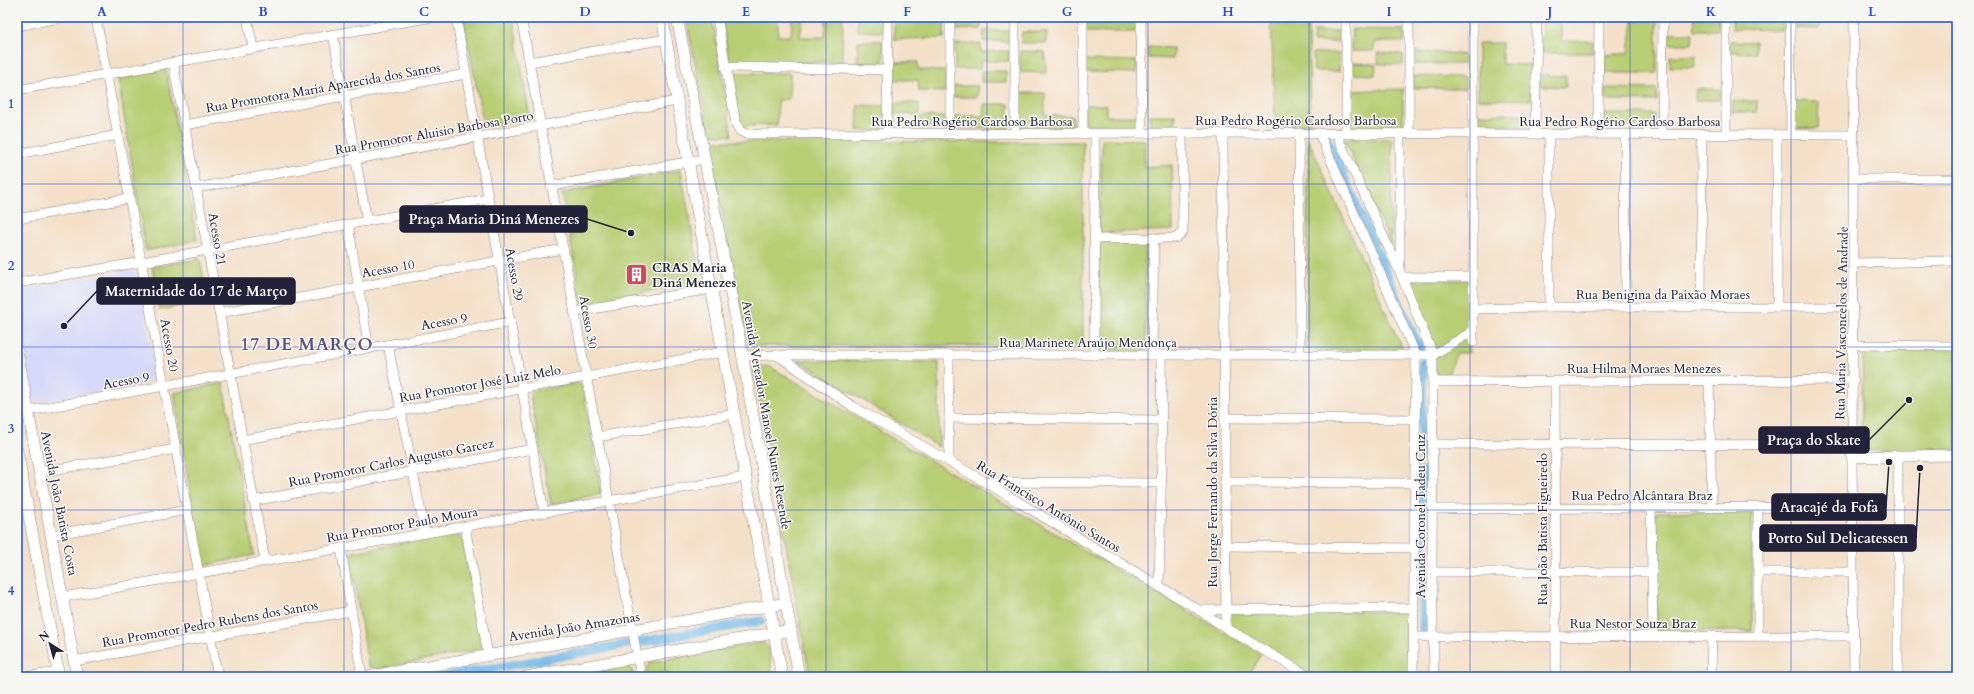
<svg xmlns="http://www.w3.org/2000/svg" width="1974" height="694" viewBox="0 0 1974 694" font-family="Cardo,serif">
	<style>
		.built { fill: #d6d8f9 }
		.green { fill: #b7ce73; stroke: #6c7857 }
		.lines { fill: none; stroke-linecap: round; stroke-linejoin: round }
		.canal { stroke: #71bae9; stroke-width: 9 }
		.minor-casing { stroke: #8b8181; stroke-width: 10 }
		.tertiary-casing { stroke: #8b8181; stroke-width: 12 }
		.minor { stroke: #fff; stroke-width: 9 }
		.tertiary { stroke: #fff; stroke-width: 11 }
		.grid { fill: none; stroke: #1d4ed8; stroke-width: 1; stroke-opacity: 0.55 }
		.labels { text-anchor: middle; stroke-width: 3; stroke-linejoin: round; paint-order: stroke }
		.street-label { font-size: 13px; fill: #22223b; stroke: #f6f6f2 }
		.poi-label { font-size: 13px; font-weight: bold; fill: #22223b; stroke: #f6f6f2; text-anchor: start }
		.district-label { font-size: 17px; font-weight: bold; letter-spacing: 1px; fill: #5b517c; stroke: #f6f6f2 }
		.leader { fill: none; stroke: #22223b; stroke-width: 1.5 }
		.callout-dot { fill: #22223b; stroke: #f6f6f2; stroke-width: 1.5 }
		.callout { fill: #22223b; stroke: #22223b; stroke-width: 1.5 }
		.callout-label { font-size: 14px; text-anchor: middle; font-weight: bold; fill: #fff }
		.neatline { fill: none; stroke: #1d4ed8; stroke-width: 1.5 }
		.grid-label { font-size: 13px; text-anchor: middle; font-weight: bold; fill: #1d4ed8 }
	</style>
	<rect width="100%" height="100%" fill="#f6f6f2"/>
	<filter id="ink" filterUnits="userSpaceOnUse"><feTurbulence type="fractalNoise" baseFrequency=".025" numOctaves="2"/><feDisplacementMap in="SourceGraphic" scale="8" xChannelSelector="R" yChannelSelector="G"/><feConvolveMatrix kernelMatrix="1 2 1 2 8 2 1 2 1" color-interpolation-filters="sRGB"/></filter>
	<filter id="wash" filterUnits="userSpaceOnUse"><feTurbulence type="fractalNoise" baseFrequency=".012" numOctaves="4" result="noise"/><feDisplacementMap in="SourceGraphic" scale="16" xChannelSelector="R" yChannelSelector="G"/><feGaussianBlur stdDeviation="0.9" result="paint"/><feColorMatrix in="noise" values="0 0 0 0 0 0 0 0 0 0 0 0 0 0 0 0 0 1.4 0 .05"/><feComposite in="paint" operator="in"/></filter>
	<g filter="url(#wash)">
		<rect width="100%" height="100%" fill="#f4e0c7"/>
		<polygon class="built" points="132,270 139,277 156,373 147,383 39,402 31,397 17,313 17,290"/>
		<g class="green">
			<polygon points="463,17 513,17 530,118 484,127"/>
			<polygon points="686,17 712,17 732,136 709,134"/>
			<polygon points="722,17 778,17 778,36 791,36 792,17 803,17 800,37 825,37 826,17 843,17 842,62 729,62"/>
			<polygon points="858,17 883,17 883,32 857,31"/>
			<polygon points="894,17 944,17 944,38 894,39"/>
			<polygon points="956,17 1010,17 1010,19 981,20 981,29 956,30"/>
			<polygon points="1084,17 1136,20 1136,32 1083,32"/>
			<polygon points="1271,17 1308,17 1310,126 1275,123"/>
			<polygon points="1694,17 1719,17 1719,30 1695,30"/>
			<polygon points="1757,17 1783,17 1783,30 1732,29 1732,18"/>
			<polygon points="1795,17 1847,17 1848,18 1821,18 1819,29 1795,28"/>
			<polygon points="1657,19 1657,73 1604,73 1604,55 1629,53 1633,20"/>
			<polygon points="1542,20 1561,20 1561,41 1593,41 1593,53 1541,53"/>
			<polygon points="1352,29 1404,30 1404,42 1374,42 1374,51 1351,51"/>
			<polygon points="984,30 1009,31 1008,42 983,41"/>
			<polygon points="1314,31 1339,31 1338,42 1313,42"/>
			<polygon points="1022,32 1047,32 1046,43 1021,43"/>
			<polygon points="1668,33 1693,33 1692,44 1667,44"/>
			<polygon points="858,41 883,41 883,66 857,66"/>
			<polygon points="1730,41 1755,42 1755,53 1730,52"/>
			<polygon points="1478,43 1502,43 1502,64 1531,65 1531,100 1478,99"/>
			<polygon points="955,44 981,44 981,52 1009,51 1009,61 981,61 980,69 955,69"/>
			<polygon points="1148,47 1173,48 1173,59 1148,58"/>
			<polygon points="1020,51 1045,52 1046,73 1020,72"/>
			<polygon points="1413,52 1439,52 1465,55 1465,64 1413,64"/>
			<polygon points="1313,53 1339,53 1339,71 1314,71"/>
			<polygon points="1378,53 1403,54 1403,65 1378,64"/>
			<polygon points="1670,56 1696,56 1695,67 1670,67"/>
			<polygon points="1084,60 1137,61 1136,73 1084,72"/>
			<polygon points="892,62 918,62 918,70 945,71 945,92 919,91 918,80 893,80"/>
			<polygon points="1351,63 1376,64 1375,75 1350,74"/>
			<polygon points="166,69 197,240 146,251 118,79"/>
			<rect x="981" y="71" width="25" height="11"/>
			<polygon points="730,73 790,73 789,99 778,100 777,125 741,126"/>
			<polygon points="1541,75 1566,76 1566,87 1541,86"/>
			<polygon points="1413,76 1465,77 1465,89 1413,88"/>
			<polygon points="953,86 978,86 977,97 953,97"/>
			<polygon points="1605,88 1657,89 1657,101 1605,100"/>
			<polygon points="1403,89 1403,128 1351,128 1351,91"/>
			<polygon points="1696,89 1721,89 1720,100 1695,100"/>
			<polygon points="1020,93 1045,93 1045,115 1073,116 1073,128 1021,127"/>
			<rect x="1732" y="101" width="25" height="11"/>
			<polygon points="1794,101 1819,102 1818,128 1794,129"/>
			<polygon points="894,103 919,103 919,115 894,114"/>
			<polygon points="984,104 1009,104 1008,129 956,128 956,116 983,116"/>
			<polygon points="858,105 884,106 883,131 857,130"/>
			<polygon points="1085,105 1106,105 1106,116 1138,116 1137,128 1085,128"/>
			<rect x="1476" y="114" width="53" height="12"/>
			<rect x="1603" y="114" width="52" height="12"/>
			<rect x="1150" y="115" width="25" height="11"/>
			<polygon points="920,116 945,117 945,128 920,127"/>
			<polygon points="1102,139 1145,140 1144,167 1172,165 1173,230 1099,233"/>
			<polygon points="1308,139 1403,350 1307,350"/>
			<polygon points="1344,139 1392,139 1391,245"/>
			<polygon points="708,141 1083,142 1083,346 749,346"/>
			<polygon points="681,170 701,282 582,304 562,193"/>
			<polygon points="1099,242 1145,243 1146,351 1096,350"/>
			<polygon points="200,259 208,301 159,310 152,267"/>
			<polygon points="1407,280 1468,280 1469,353 1457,353 1448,374 1437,375"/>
			<polygon points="1957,349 1957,450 1861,451 1863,350"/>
			<polygon points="798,360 939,362 939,447"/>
			<polygon points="753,366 769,366 1261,654 1247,677 810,677"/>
			<polygon points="223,383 254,555 202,566 174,393"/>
			<polygon points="578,383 583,388 601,494 551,504 530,394 532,391"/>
			<polygon points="1752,511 1752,631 1656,632 1656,512"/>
			<polygon points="456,533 463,541 482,645 481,649 378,669 368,666 350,556 353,552"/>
			<polygon points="1226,610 1409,612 1411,677 1310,677 1226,628"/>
			<polygon points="763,642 768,647 773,677 647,677 646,668 651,662"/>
			<polygon points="628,666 632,670 633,677 568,677"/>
		</g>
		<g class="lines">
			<g class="canal">
				<polyline points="1327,138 1420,350"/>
				<polyline points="1421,456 1423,363"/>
				<polyline points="1422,471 1423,634"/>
				<polyline points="641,642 761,621"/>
				<polyline points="444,677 628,644"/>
			</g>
		</g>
	</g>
	<g filter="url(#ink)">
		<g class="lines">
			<defs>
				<g id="minor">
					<polyline points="96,17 218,677"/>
					<polyline points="247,17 253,48"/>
					<polyline points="456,17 544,512"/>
					<polyline points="521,17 641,677"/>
					<polyline points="717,17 736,124 740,131 746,134 1182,133 1854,135"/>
					<polyline points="1141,17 1142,133"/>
					<polyline points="1473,17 1473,342"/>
					<polyline points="1790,17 1791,135"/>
					<polyline points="17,26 65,17"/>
					<polyline points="333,34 367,221"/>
					<polyline points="173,62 265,561"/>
					<polyline points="529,62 667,39"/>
					<polyline points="725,67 888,70"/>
					<polyline points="17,90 433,17"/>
					<polyline points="184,125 466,74"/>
					<polyline points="1015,132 1015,17"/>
					<polyline points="887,133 888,17"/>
					<polyline points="950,133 950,17"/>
					<polyline points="1223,133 1226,628"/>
					<polyline points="1299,133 1300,355"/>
					<polyline points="1319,133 1416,355 1413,677"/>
					<polyline points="1336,133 1402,277 1433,355 1432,572 1434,677"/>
					<polyline points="1346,133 1346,17"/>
					<polyline points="1400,133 1400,268"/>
					<polyline points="1409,133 1409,17"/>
					<polyline points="1535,133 1537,17"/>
					<polyline points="1598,133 1599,17"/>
					<polyline points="1083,134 1083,17"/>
					<polyline points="1625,134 1626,307"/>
					<polyline points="1662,134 1663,17"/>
					<polyline points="1726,134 1726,17"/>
					<polyline points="17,154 118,135"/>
					<polyline points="1855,179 1957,179"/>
					<polyline points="551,186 704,159"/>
					<polyline points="196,188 677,101"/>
					<polyline points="17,219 130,198"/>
					<polyline points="348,224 369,349"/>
					<polyline points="1095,239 1177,238 1183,232 1182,133"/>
					<polyline points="1855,263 1957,261"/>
					<polyline points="1402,277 1473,277"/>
					<polyline points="17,283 142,262 488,199"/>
					<polyline points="1549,307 1549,134"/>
					<polyline points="1701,307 1702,134"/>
					<polyline points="1777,307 1777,135"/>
					<polyline points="1473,309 1549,307 1854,307"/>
					<polyline points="574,312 729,286"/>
					<polyline points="219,313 563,249"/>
					<polyline points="388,345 425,533"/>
					<polyline points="1854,345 1957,346"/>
					<polyline points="777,355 852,406 985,482 1199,610 1226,628 1310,677"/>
					<polyline points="1094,355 1095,134"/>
					<polyline points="1152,355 1154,238"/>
					<polyline points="1433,355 1473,331"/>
					<polyline points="742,356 777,355 1433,355"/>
					<polyline points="1709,381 1712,508"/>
					<polyline points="1433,382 1854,380"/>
					<polyline points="1555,382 1556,677"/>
					<polyline points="17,413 511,322"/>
					<polyline points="949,418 1162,420"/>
					<polyline points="1225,418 1415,419"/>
					<polyline points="597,437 734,414"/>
					<polyline points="242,440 723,352"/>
					<polyline points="1433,444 1852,445"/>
					<polyline points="1898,456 1898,677"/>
					<polyline points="949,461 949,355"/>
					<polyline points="40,472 176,449"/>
					<polyline points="987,482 1162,483"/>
					<polyline points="1225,482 1415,483"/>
					<polyline points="253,501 533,449"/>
					<polyline points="1651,508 1653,636"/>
					<polyline points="1758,508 1758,636"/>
					<polyline points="1433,509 1852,507"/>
					<polyline points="465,526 488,655"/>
					<polyline points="52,535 187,510"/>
					<polyline points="1226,546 1415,548"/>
					<polyline points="341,548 362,677"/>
					<polyline points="1432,572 1652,572"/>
					<polyline points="1758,572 1853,572"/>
					<polyline points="1159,587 1162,450 1161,355"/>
					<polyline points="63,597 745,477"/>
					<polyline points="1199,610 1414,608"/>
					<polyline points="1413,637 1854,636"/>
					<polyline points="74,661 351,611"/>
					<polyline points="25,677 58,672"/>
					<polyline points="1711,677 1712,636"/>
					<polyline points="1854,677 1852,457 1854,17"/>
				</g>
				<g id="tertiary">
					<polyline points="662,17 782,677"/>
					<polyline points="677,17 739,336 799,677"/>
					<polyline points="17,350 77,677"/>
					<polyline points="17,451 59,677"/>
					<polyline points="1852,457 1957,455"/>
					<polyline points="366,677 786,603"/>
					<polyline points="526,677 791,630"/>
				</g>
			</defs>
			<use href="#minor" class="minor-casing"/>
			<use href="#tertiary" class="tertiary-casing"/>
			<use href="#minor" class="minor"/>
			<use href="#tertiary" class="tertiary"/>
		</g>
	</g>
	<path class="grid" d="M183,17V677M344,17V677M504,17V677M665,17V677M826,17V677M987,17V677M1148,17V677M1309,17V677M1470,17V677M1630,17V677M1791,17V677M17,184H1957M17,347H1957M17,510H1957"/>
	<defs>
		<symbol id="building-square" viewBox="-11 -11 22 22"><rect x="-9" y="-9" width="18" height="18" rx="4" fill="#d1495b" stroke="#f6f6f2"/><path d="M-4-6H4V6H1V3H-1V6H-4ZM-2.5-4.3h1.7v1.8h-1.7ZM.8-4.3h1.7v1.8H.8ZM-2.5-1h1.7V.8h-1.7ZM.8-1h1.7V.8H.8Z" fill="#fff"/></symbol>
	</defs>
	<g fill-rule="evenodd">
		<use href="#building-square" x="624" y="262" width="25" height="25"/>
	</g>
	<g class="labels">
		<g class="street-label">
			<text transform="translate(323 87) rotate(-10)" y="5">Rua Promotora Maria Aparecida dos Santos</text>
			<text x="1296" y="125">Rua Pedro Rogério Cardoso Barbosa</text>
			<text x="972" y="126">Rua Pedro Rogério Cardoso Barbosa</text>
			<text x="1620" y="126">Rua Pedro Rogério Cardoso Barbosa</text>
			<text transform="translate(434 132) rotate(-10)" y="5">Rua Promotor Aluisio Barbosa Porto</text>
			<text transform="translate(218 239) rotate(80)" y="5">Acesso 21</text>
			<text transform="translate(388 268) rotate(-10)" y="5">Acesso 10</text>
			<text transform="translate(515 274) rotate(80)" y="5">Acesso 29</text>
			<text x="1663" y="299">Rua Benigina da Paixão Moraes</text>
			<text transform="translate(444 321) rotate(-10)" y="5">Acesso 9</text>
			<text transform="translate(589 322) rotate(80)" y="5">Acesso 30</text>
			<text transform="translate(1841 323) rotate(-89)" y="5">Rua Maria Vasconcelos de Andrade</text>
			<text x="1088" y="347">Rua Marinete Araújo Mendonça</text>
			<text transform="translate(170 345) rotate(80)" y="5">Acesso 20</text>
			<text x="1644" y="373">Rua Hilma Moraes Menezes</text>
			<text transform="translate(126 380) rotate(-10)" y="5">Acesso 9</text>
			<text transform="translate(480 383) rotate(-10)" y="5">Rua Promotor José Luiz Melo</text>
			<text transform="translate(767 415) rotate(80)" y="5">Avenida Vereador Manoel Nunes Resende</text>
			<text transform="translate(391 462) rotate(-11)" y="5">Rua Promotor Carlos Augusto Garcez</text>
			<text transform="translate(1212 492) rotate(-90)" y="5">Rua Jorge Fernando da Silva Dória</text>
			<text x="1642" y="500">Rua Pedro Alcântara Braz</text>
			<text transform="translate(60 503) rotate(79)" y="5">Avenida João Batista Costa</text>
			<text transform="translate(1049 506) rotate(31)" y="5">Rua Francisco Antônio Santos</text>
			<text transform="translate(1420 516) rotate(-90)" y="5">Avenida Coronel Tadeu Cruz</text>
			<text transform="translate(402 524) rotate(-10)" y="5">Rua Promotor Paulo Moura</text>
			<text transform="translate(1542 529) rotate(-90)" y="5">Rua João Batista Figueiredo</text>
			<text transform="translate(210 623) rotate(-10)" y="5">Rua Promotor Pedro Rubens dos Santos</text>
			<text x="1633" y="628">Rua Nestor Souza Braz</text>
			<text transform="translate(574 626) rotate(-9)" y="5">Avenida João Amazonas</text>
		</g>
		<g class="poi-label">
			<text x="652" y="272">CRAS Maria<tspan x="652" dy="15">Diná Menezes</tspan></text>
		</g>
		<g class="district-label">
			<text x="307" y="350">17 DE MARÇO</text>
		</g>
	</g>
	<path class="leader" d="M631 233L587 219M64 326L97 291M1909 400L1869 440M1889 462L1886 507M1920 468L1916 538"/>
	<g class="callout-dot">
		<circle cx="631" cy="233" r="4"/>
		<circle cx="64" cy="326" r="4"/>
		<circle cx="1909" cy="400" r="4"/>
		<circle cx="1889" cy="462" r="4"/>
		<circle cx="1920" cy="468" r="4"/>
	</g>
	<g class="callout">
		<rect x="400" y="206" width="187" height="26" rx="4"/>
		<rect x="97" y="278" width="198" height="26" rx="4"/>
		<rect x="1759" y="427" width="110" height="26" rx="4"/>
		<rect x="1772" y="494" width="114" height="26" rx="4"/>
		<rect x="1760" y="525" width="156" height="26" rx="4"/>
	</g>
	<g class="callout-label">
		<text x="494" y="224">Praça Maria Diná Menezes</text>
		<text x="196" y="296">Maternidade do 17 de Março</text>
		<text x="1814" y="445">Praça do Skate</text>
		<text x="1829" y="512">Aracajé da Fofa</text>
		<text x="1838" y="543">Porto Sul Delicatessen</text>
	</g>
	<rect width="1974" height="694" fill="none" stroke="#f6f6f2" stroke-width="44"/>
	<g transform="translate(50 644) rotate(323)" stroke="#f6f6f2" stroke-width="3" paint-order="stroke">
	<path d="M0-3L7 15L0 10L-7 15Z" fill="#22223b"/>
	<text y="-6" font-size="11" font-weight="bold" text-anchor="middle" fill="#22223b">N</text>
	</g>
	<rect x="22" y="22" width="1930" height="650" class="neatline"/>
	<g class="grid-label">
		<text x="102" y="16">A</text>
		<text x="263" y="16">B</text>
		<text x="424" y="16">C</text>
		<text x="585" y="16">D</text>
		<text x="746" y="16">E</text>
		<text x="907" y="16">F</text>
		<text x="1067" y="16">G</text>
		<text x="1228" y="16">H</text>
		<text x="1389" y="16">I</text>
		<text x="1550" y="16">J</text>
		<text x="1711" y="16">K</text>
		<text x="1872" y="16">L</text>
		<text x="11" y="108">1</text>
		<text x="11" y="270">2</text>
		<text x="11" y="433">3</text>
		<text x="11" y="595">4</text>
	</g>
</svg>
